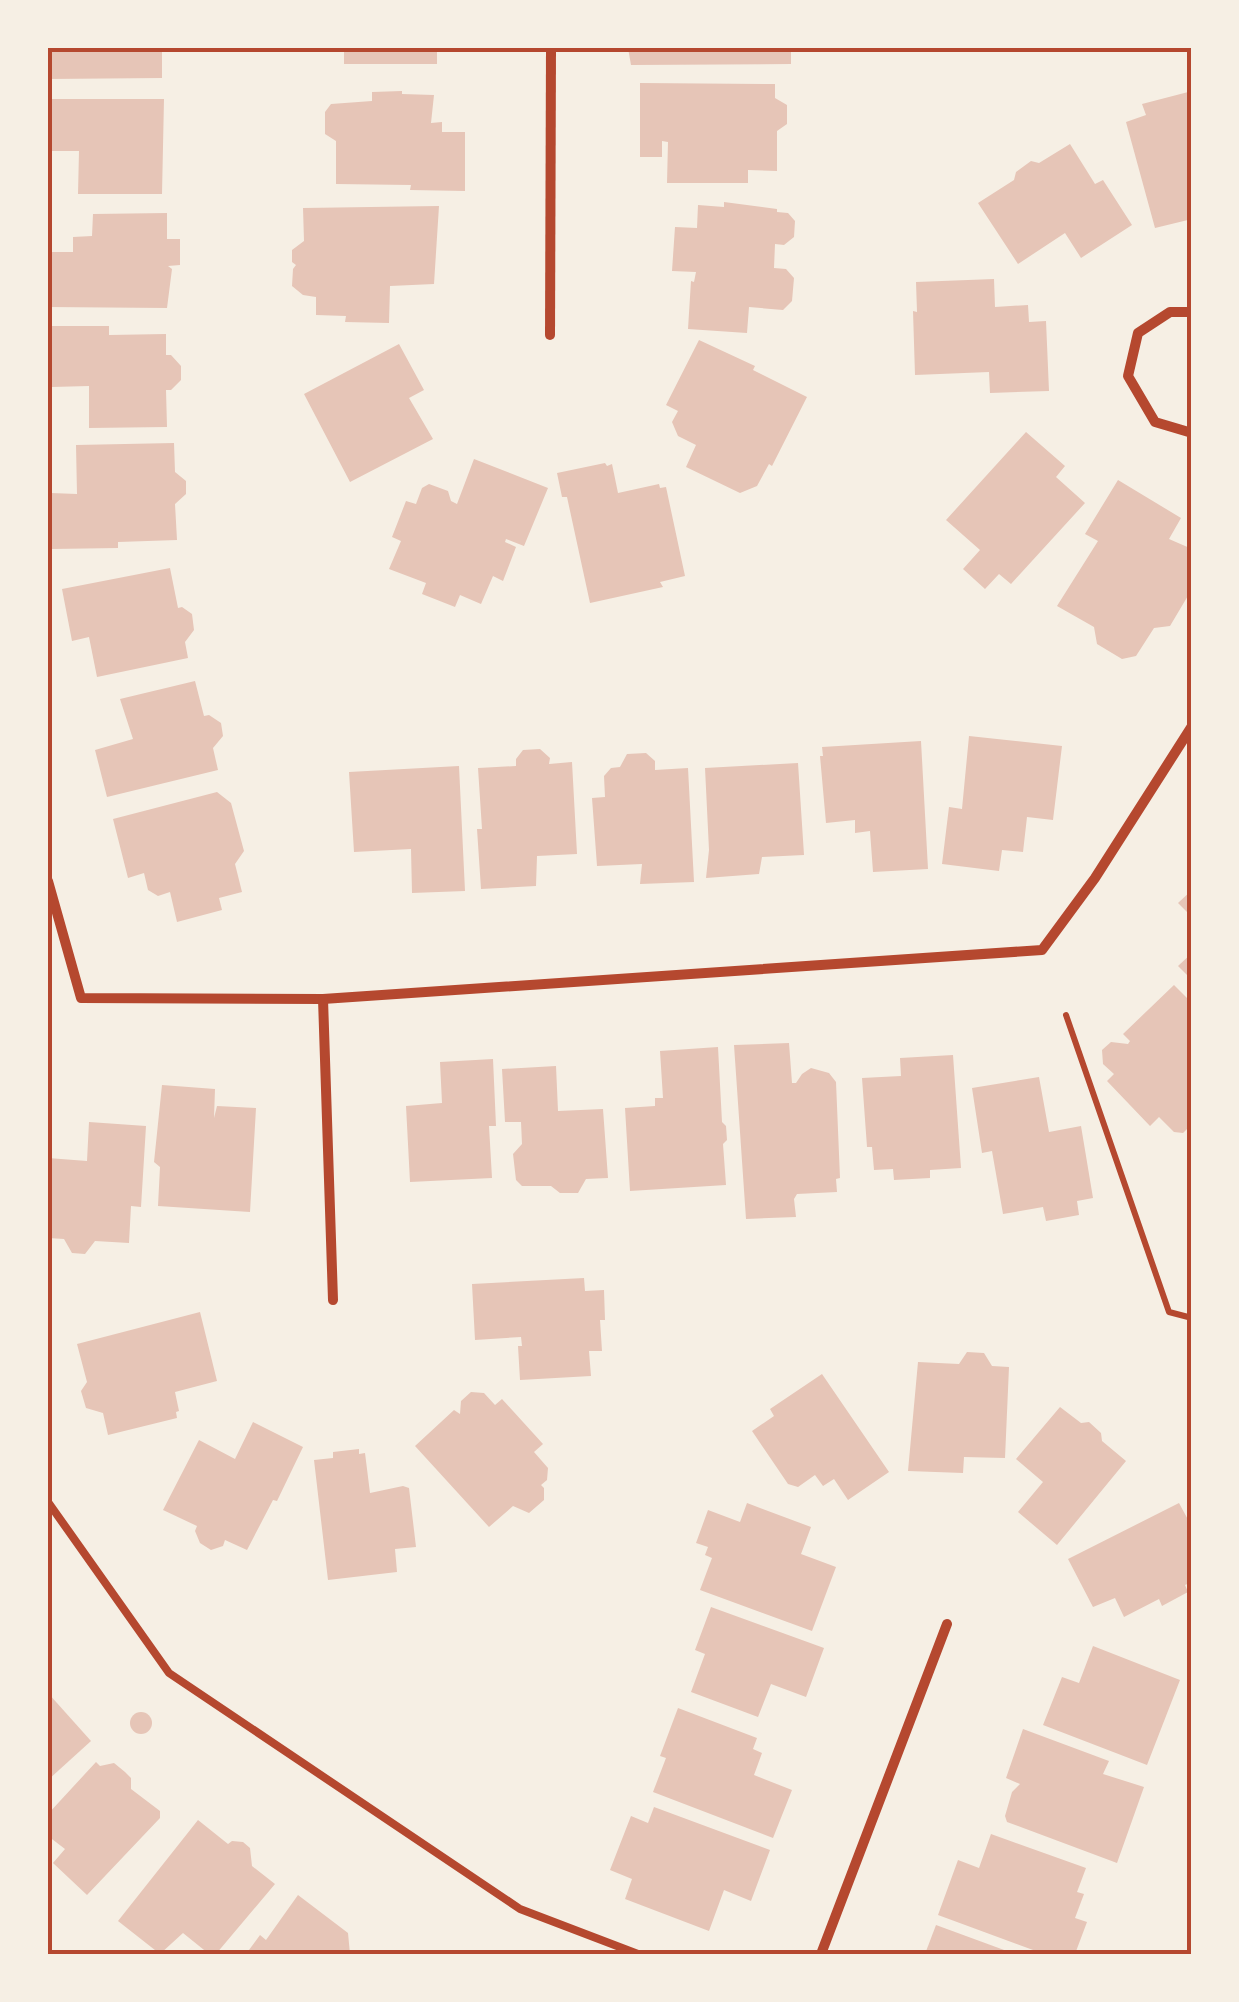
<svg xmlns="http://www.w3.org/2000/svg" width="1239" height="2002" viewBox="0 0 1239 2002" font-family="'DejaVu Sans',sans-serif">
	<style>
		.building { fill: #e6c5b7 }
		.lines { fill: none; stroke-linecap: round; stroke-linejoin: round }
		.path { stroke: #b5482f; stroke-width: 6 }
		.service { stroke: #b5482f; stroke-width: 8 }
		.minor { stroke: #b5482f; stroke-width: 10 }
		.neatline { fill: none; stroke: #b5482f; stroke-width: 4 }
	</style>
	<rect width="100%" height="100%" fill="#f6efe4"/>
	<g class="building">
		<polygon points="48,48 162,48 162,78 48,79"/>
		<rect x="344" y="48" width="93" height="16"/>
		<polygon points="628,48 791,48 791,64 631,65"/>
		<polygon points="640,83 775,84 775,98 787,105 787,124 777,131 777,171 748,170 748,183 667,183 668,142 662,141 662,157 640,157"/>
		<polygon points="402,91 402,94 434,95 431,123 442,122 442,132 465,132 465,191 410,190 411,185 336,184 336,141 325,134 325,112 331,104 372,101 372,92"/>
		<polygon points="1192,91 1192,219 1155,228 1126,122 1146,115 1142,104"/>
		<polygon points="48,99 164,99 162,194 78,194 79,151 48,151"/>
		<polygon points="1070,144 1095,184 1103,180 1132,225 1081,258 1065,233 1018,264 978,203 1014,180 1016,172 1031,161 1039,163"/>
		<polygon points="724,202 777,209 777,212 788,213 795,221 794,237 784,245 775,244 774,268 786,269 794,278 792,301 783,310 749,307 747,333 688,329 691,281 694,282 696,272 672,271 675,227 697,228 698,205 724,207"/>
		<polygon points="439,206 434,284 390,286 389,323 345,322 346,316 316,315 316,297 303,295 292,286 293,269 296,265 292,262 292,250 304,241 303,208"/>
		<polygon points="167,213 167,239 180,239 180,265 168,266 172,269 167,308 48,307 48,252 73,252 73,237 92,236 93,214"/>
		<polygon points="994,279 995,307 1028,305 1029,322 1046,321 1049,391 990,393 989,372 915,375 913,311 917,312 916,282"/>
		<polygon points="52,326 109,326 109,335 166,334 166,355 171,355 181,366 181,380 171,390 166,390 167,427 89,428 89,386 52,387"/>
		<polygon points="699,340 755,366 753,370 807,397 772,466 769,464 757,486 740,493 686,467 696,445 678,436 672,422 678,411 666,405"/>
		<polygon points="399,344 424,390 409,398 433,439 350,482 304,394"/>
		<polygon points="1026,432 1065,466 1056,477 1085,503 1011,584 999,574 985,589 963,569 980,550 946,520"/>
		<polygon points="174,443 175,472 186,481 186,494 175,504 177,540 118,542 118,548 52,549 51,493 77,494 76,445"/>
		<polygon points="474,459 548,488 524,546 506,539 505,542 516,547 503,581 493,576 481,604 460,595 455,607 422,594 426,583 389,569 401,541 392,537 406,501 416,504 422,488 429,484 448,491 451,501 457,504"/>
		<polygon points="605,463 607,466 612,464 618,493 659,484 660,488 666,487 685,576 660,582 663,587 590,603 567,497 562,497 557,473"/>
		<polygon points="1118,480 1181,518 1169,539 1192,549 1192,589 1170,626 1154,628 1136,656 1122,659 1097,644 1094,627 1057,606 1098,541 1085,534"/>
		<polygon points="170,568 178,608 182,607 192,614 194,630 185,642 188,658 97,677 89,637 72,641 62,589"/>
		<polygon points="195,681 204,716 209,715 221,723 223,736 213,748 218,770 107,797 95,750 133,739 120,699"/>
		<polygon points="969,736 1062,746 1053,820 1027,817 1023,852 1002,850 999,871 942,864 949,807 962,809"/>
		<polygon points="921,741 928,869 873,872 870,831 855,833 855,820 826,823 820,756 823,756 822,747"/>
		<polygon points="540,749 550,758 549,764 572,762 577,854 537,856 536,886 481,889 477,829 482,829 478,768 516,766 516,759 523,750"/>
		<polygon points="646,753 655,761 655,770 688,768 694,882 640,884 642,864 597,866 592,798 605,797 604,776 611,768 620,767 627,754"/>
		<polygon points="798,763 804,855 762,857 759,874 706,878 709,850 705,768"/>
		<polygon points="459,766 465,891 412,893 411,849 354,852 349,772"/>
		<polygon points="217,792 231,803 244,851 235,864 242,892 219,898 222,910 177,922 170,892 158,896 148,890 144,873 128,878 113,819"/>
		<polygon points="1192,890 1192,917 1178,903"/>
		<polygon points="1192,953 1192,980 1178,966"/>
		<polygon points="1174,985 1192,1003 1192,1128 1190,1126 1183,1133 1174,1132 1159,1117 1150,1126 1107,1081 1114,1074 1103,1064 1102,1050 1111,1042 1128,1044 1130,1041 1123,1034"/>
		<polygon points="789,1043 792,1083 796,1083 802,1074 811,1068 829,1073 836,1082 840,1178 836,1179 837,1192 797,1194 794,1199 796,1217 746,1219 734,1045"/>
		<polygon points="718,1047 722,1122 726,1126 727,1140 723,1144 726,1185 630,1191 625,1108 655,1106 655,1098 663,1098 660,1051"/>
		<polygon points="953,1055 961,1168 930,1170 930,1178 894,1180 893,1169 874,1170 872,1147 867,1147 862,1078 901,1076 900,1058"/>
		<polygon points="493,1059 496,1126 489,1126 492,1178 410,1182 406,1106 442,1103 440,1062"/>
		<polygon points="556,1066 558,1111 603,1109 608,1178 586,1179 578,1193 560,1193 551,1186 522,1186 516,1180 513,1154 522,1144 521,1122 505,1122 502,1069"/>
		<polygon points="1039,1077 1049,1132 1081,1126 1093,1198 1077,1201 1079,1215 1046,1221 1043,1207 1003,1214 992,1151 982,1153 972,1088"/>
		<polygon points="162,1085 215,1089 214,1118 217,1106 256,1108 250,1212 158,1206 160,1167 154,1162"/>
		<polygon points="89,1122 146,1126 141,1207 131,1206 129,1243 95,1241 85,1254 72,1253 64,1239 48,1238 48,1158 87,1161"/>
		<polygon points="584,1278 585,1291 604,1290 605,1320 600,1320 602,1351 589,1351 591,1376 520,1380 518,1346 522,1346 521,1337 475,1340 472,1284"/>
		<polygon points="200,1312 217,1381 175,1392 179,1411 176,1412 177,1418 108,1435 103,1413 86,1408 81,1391 87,1382 77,1344"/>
		<polygon points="967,1352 984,1353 992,1366 1009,1367 1005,1458 964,1457 963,1473 908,1471 918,1362 959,1364"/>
		<polygon points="822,1374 889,1472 848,1500 834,1479 823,1486 815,1475 798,1487 788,1484 752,1431 774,1416 770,1409"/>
		<polygon points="471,1392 484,1393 495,1405 502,1399 543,1444 534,1452 548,1468 547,1480 541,1485 544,1488 544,1500 529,1513 513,1506 489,1527 415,1446 454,1410 460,1414 461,1401"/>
		<polygon points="1060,1407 1081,1423 1089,1422 1101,1433 1102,1441 1126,1461 1057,1545 1018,1512 1043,1482 1016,1459"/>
		<polygon points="253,1422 303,1447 277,1501 273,1500 247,1550 225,1540 223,1546 211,1550 200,1543 195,1531 197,1526 163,1510 199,1440 235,1459"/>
		<polygon points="359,1449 359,1454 365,1453 370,1493 403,1486 409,1488 416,1547 395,1549 397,1572 328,1580 314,1460 333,1458 333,1452"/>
		<polygon points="747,1503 811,1527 801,1554 836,1567 812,1631 700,1590 712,1558 705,1555 708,1547 696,1543 708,1510 740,1522"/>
		<polygon points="1179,1503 1192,1527 1192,1582 1185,1585 1188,1592 1162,1606 1159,1599 1124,1617 1115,1598 1093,1607 1068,1559"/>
		<polygon points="711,1607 824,1648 806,1697 771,1684 758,1717 691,1692 705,1654 695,1650"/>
		<polygon points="1093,1646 1180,1680 1147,1765 1043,1725 1062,1677 1079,1683"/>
		<polygon points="48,1693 91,1741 48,1780"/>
		<polygon points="678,1708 757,1738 753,1749 762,1753 754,1775 792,1790 773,1838 653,1792 666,1758 660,1756"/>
		<circle cx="141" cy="1723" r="11"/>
		<polygon points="1023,1729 1109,1761 1103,1774 1144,1787 1117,1863 1007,1822 1005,1816 1012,1792 1020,1784 1006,1778"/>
		<polygon points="96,1762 100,1766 114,1763 125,1772 131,1778 131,1789 160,1811 160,1818 87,1895 53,1863 65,1849 48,1836 48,1814"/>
		<polygon points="654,1807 770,1850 751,1901 724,1890 709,1931 625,1899 632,1879 610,1870 631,1816 648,1823"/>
		<polygon points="198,1820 228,1844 232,1841 243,1842 250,1848 252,1866 275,1884 216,1954 209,1954 183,1933 160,1954 118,1921"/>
		<polygon points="991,1834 1086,1868 1077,1892 1084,1894 1075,1918 1087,1922 1075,1954 1044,1954 938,1915 958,1860 979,1868"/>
		<polygon points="298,1895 348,1933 350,1954 246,1954 260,1935 266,1940"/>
		<polygon points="936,1925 1015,1954 925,1954"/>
	</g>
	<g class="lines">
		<polyline class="path" points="1066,1015 1169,1312 1192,1318"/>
		<polyline class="service" points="48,1502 169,1673 520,1909 638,1954"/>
		<g class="minor">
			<polyline points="1192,312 1170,312 1138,333 1128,376 1155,422 1192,433"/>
			<polyline points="550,335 551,48"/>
			<polyline points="48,881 81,998 323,999 1042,950 1095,878 1192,726"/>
			<polyline points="323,999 333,1300"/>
			<polyline points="821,1954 947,1624"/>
		</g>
	</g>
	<rect width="1239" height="2002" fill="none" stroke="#f6efe4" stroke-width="100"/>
	<rect x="50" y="50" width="1139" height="1902" class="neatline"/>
</svg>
